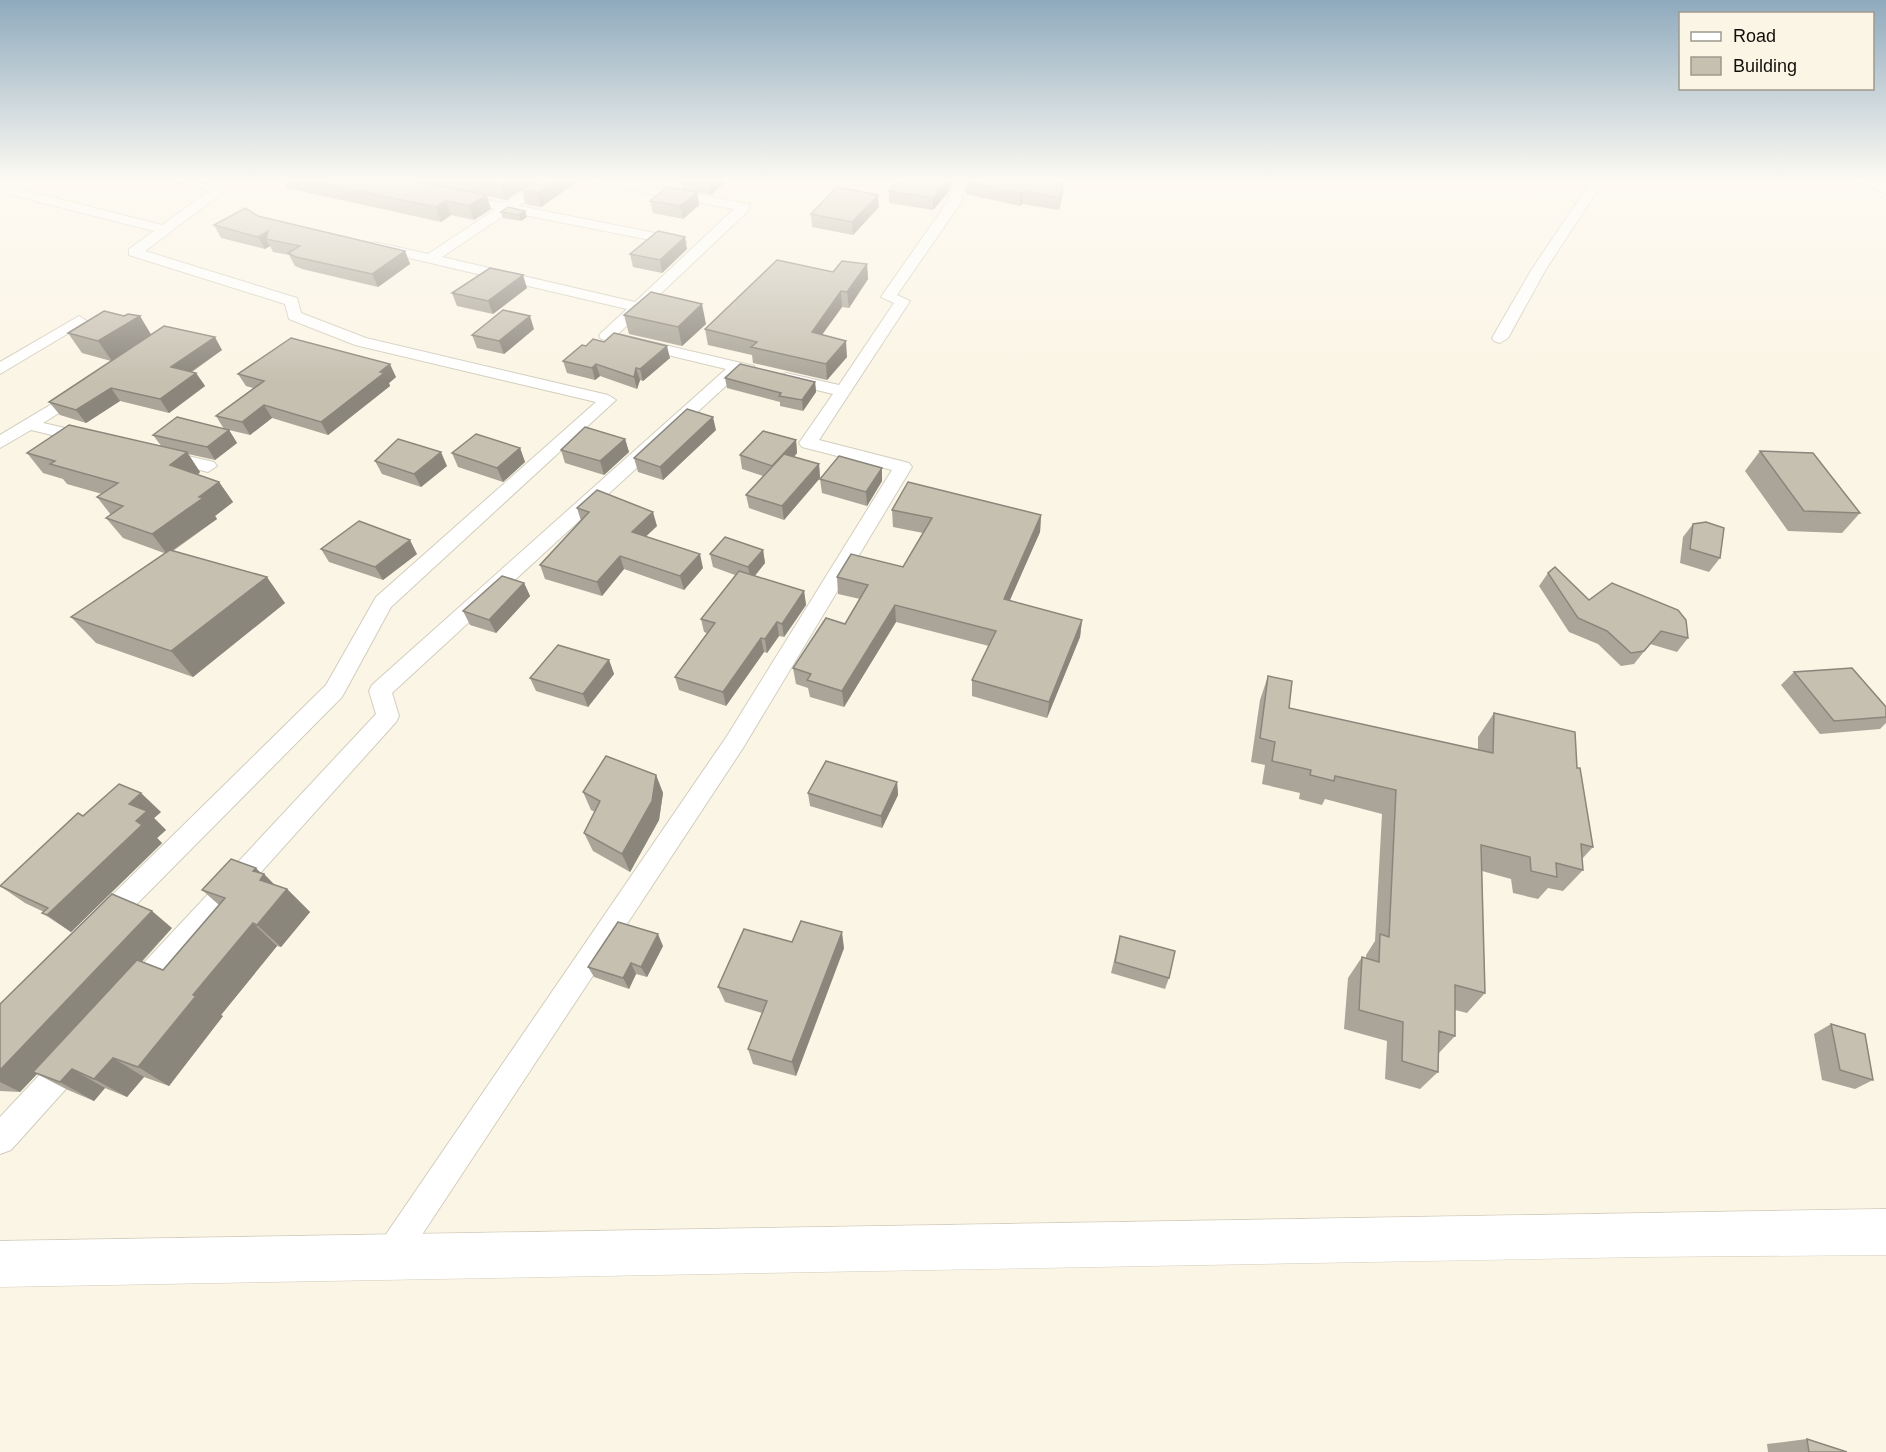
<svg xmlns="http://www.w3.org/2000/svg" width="1886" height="1452" viewBox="0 0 1886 1452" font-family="Arial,sans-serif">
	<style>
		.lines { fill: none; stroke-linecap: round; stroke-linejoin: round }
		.street-casing { stroke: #d2cdbd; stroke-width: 2 }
		.secondary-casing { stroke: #d2cdbd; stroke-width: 1 }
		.street { fill: #fff; fill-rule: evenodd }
		.secondary { fill: #fff; fill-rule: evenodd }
		.wall { fill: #aaa598 }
		.shaded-wall { fill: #8b867c }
		.building { fill: #c6c0b1; stroke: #8b867c; stroke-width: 1.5 }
	</style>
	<rect width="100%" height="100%" fill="#fbf5e5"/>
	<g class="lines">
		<defs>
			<g id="street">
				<polygon points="168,179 188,179 226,190 145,251 297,298 301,313 366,338 608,395 616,400 391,607 342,697 112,929 103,933 94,929 90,921 94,913 326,685 376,597 596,402 355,345 289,319 285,304 129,255 129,249 154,231 0,192 0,184 162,225 209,191"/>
				<polygon points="542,179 556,179 519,206 680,238 687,242 680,246 509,212 442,257 635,302 734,209 593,183 587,179 612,179 749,204 749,210 618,334 754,366 756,369 748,374 741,372 392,693 399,716 396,722 147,999 137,1003 127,999 123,990 127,981 376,714 369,691 372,685 726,369 601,339 599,336 601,333 627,309 375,250 368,246 375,242 428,254 496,209 455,201 455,195 505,203"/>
				<polygon points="957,179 969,179 960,204 897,295 910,301 819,440 909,463 912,467 743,748 400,1268 389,1273 378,1268 373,1257 378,1246 727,736 892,470 802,447 799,443 833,394 780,381 778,378 786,373 839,385 894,303 881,297 946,204"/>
				<polygon points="1593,179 1605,179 1546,269 1508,338 1500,343 1494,341 1492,338 1532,269"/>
				<polygon points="1854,179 1870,179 1886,185 1886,194"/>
				<polygon points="79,316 87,321 84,324 0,374 0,362"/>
				<polygon points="80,387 88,392 86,396 43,423 96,435 99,439 96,443 90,444 31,430 0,448 0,435"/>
				<polygon points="166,451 214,462 217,466 208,472 160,460 157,456"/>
				<polygon points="72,1047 82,1051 86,1061 82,1071 11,1150 0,1154 0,1117 62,1051"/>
			</g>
			<polygon id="secondary" points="1886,1209 1886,1255 1643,1257 0,1287 0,1241"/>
		</defs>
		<use href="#street" class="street-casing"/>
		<use href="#secondary" class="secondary-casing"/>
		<use href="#street" class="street"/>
		<use href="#secondary" class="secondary"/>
	</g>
	<g class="wall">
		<polygon points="283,179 581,179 541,207 525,204 522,189 506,200 487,196 491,209 474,220 451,215 441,222 287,188"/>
		<polygon points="680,179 723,179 724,183 711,195 682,189"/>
		<polygon points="966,182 1063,191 1059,210 1022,204 1020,206 966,194"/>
		<polygon points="889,191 949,191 933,210 889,203"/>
		<polygon points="697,192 699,205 683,219 653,213 650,201"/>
		<polygon points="879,207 853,235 812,227 811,214"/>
		<polygon points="501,212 527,217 521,221 503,218"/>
		<polygon points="258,216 405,251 410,264 378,287 302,269 295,266 289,255 273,252 270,246 265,249 221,238 214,225"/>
		<polygon points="687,249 662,273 633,267 630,254"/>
		<polygon points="867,264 868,279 849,308 842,307 822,335 847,357 827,380 753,363 752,355 708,345 705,329 833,272"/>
		<polygon points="527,288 493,314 457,306 452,293"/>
		<polygon points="624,315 706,324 682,346 629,334"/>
		<polygon points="534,329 504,354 477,348 472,335"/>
		<polygon points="68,333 152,334 222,350 192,372 196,373 205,386 169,413 120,401 86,423 60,415 49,402 111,361 82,353"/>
		<polygon points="670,358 643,381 640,380 637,389 600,376 595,380 567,373 563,361"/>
		<polygon points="238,374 396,377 389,383 390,386 328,435 272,418 250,435 229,430 237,443 215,460 188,454 200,472 198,475 219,482 233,502 215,516 217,519 173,551 285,603 193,677 96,643 71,617 164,553 123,538 106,518 111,515 97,497 102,494 67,484 63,479 43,473 27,453 162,447 153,435 224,429 216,416 253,388 246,386"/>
		<polygon points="725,378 815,382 816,392 803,411 780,406 780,402 727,388"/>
		<polygon points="716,430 663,480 638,472 634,458"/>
		<polygon points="625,439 629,452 604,475 565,463 561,450"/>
		<polygon points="796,440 797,453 794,457 819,464 820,478 784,520 749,508 746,495 763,476 742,469 740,455"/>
		<polygon points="520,448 525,462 503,482 458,467 452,453"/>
		<polygon points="1760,451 1860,513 1842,533 1788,531 1745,471"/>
		<polygon points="375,461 447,466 421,487 382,474"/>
		<polygon points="882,468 882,481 867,506 822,493 820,479"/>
		<polygon points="577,508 657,526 646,536 703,568 684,590 624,569 602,596 545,579 540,565 581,521"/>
		<polygon points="892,510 1041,515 1040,532 1009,601 1082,620 1080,637 1047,718 972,696 972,680 989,646 896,622 844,707 810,697 808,688 796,684 793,668 845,624 860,599 838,594 837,577 903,567 923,533 893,527"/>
		<polygon points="1693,524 1720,558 1709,572 1680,563 1683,537"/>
		<polygon points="321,549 417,554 383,580 329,562"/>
		<polygon points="763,550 765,563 755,576 804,591 806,605 784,637 779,636 767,653 764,652 726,706 679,690 675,677 707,633 704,632 701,619 735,575 713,567 710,554"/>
		<polygon points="1548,573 1589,600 1688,638 1677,652 1650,644 1634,664 1621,666 1598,644 1569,632 1539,586"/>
		<polygon points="524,583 530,596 496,633 470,625 463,611"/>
		<polygon points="609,660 614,674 588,707 536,691 530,678"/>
		<polygon points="1794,672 1886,707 1886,723 1880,729 1820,734 1781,685"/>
		<polygon points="1268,676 1289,708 1478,750 1478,737 1494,713 1577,768 1593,847 1582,859 1583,870 1563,891 1548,888 1538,899 1513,893 1511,879 1482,871 1485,993 1467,1013 1455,1010 1455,1036 1438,1054 1438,1072 1420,1089 1385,1079 1387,1041 1344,1029 1348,978 1362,957 1366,958 1366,955 1375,941 1382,814 1325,799 1322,805 1299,799 1300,793 1262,784 1265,765 1251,762 1260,700"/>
		<polygon points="656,775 663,793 659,820 630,872 593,851 584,833 595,812 591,810 583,792"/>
		<polygon points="897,782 898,795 882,828 810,806 808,793"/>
		<polygon points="161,812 154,818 166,830 157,838 162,843 71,932 42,913 44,912 25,903 0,886 83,816"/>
		<polygon points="262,874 264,874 274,884 287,889 310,912 281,947 277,946 221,1015 223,1016 169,1086 144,1077 127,1097 105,1088 94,1101 68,1090 37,1074 20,1092 0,1091 0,1004 172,928 142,962 163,970 219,905 202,890"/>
		<polygon points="1120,936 1169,978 1165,989 1111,973"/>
		<polygon points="792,942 844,948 796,1076 753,1064 748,1049 762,1013 725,1002 718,987"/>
		<polygon points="663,946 647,977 636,974 629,989 594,977 588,967"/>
		<polygon points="1831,1024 1873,1080 1855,1089 1822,1080 1814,1034"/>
		<polygon points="1807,1439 1847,1452 1768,1452 1767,1444"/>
	</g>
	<g class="shaded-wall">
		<polygon points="512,179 538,179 506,200 501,186"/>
		<polygon points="557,179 581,179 541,207 537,193"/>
		<polygon points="713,179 723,179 724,183 711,195 709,182"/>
		<polygon points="949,179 955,179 949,191 933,210 933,198"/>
		<polygon points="1064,179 1063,191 1059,210 1060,198"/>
		<polygon points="1023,191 1022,204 1020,206 1020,194"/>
		<polygon points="697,192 699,205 683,219 680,206"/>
		<polygon points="486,195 491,209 474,220 469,206"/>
		<polygon points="878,195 879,207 853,235 852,222"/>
		<polygon points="446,201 451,215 441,222 436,207"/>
		<polygon points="525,211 527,217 521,221 519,215"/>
		<polygon points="268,231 266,239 270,246 265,249 258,237"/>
		<polygon points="685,237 687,249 662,273 660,260"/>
		<polygon points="405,251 410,264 378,287 372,274"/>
		<polygon points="867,264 868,279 849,308 847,292"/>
		<polygon points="523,275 527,288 493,314 488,301"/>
		<polygon points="841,291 842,307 813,347 812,332"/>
		<polygon points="702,304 706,324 682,346 678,327"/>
		<polygon points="140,316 152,336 112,361 98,341"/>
		<polygon points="530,316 534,329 504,354 499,341"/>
		<polygon points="215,337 222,350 179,380 171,367"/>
		<polygon points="846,341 847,357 827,380 826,364"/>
		<polygon points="667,346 670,358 643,381 640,369"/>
		<polygon points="390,364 396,377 389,383 390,386 328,435 321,422"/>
		<polygon points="596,364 600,376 595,380 592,368"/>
		<polygon points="636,368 640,380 637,389 634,377"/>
		<polygon points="196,373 205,386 169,413 160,399"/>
		<polygon points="815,382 816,392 803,411 802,400"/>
		<polygon points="111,388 120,401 86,423 76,410"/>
		<polygon points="264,405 272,418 250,435 242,422"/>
		<polygon points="713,417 716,430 663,480 660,467"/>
		<polygon points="229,430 237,443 215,460 207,447"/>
		<polygon points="625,439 629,452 604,475 600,461"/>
		<polygon points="796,440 797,453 774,480 772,466"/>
		<polygon points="520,448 525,462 503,482 497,468"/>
		<polygon points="187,452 200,472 184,485 170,465"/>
		<polygon points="441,452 447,466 421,487 414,474"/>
		<polygon points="819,464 820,478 784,520 782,506"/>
		<polygon points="882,468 882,481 867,506 866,492"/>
		<polygon points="219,482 233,502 215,516 217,519 167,554 152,534 199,497"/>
		<polygon points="653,512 657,526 636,546 632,532"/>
		<polygon points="1041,515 1040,532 1003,616 1004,599"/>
		<polygon points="410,540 417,554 383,580 375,567"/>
		<polygon points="763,550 765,563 751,580 748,567"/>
		<polygon points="700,554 703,568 684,590 680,576"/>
		<polygon points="620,556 624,569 602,596 597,582"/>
		<polygon points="267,577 285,603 193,677 171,651"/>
		<polygon points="524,583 530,596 496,633 489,620"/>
		<polygon points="804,591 806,605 784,637 782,624"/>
		<polygon points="895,605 896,622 844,707 842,691"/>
		<polygon points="1082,620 1080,637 1047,718 1049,702"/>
		<polygon points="777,622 779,636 767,653 765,639"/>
		<polygon points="761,638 764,652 726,706 723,692"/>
		<polygon points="609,660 614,674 588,707 583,694"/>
		<polygon points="656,775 663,793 659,820 630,872 622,854"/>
		<polygon points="897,782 898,795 882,828 881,816"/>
		<polygon points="141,793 161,812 154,818 166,830 157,838 162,843 71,932 47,915 129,804"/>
		<polygon points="256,868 263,875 264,874 283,894 287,889 310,912 281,947 257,925 260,880 253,871"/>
		<polygon points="152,911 172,928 37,1074 33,1072 37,1074 20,1092 0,1082 0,1070"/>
		<polygon points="253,923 277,946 221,1015 223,1016 169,1086 138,1067 193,995"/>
		<polygon points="842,932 844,948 796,1076 792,1062"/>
		<polygon points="658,934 663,946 647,977 641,967"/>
		<polygon points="631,963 636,974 629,989 623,978"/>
		<polygon points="113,1058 144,1077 127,1097 94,1079"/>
		<polygon points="72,1069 105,1088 94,1101 60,1082"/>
	</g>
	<g class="building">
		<polygon points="300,179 402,179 486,195 469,206 446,201 436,207"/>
		<polygon points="465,179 512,179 501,186"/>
		<polygon points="537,179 557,179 537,193 521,190"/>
		<polygon points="687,179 713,179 709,182"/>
		<polygon points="899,179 949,179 933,198 889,191"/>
		<polygon points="967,179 1064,179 1060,198 1023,191 1020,194 966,182"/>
		<polygon points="667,187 697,192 680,206 650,201"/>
		<polygon points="837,187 878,195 852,222 811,214"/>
		<polygon points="508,207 525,211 519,215 501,212"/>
		<polygon points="245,208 258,216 405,251 372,274 296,257 288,253 300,246 266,239 268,231 258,237 214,225"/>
		<polygon points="658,231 685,237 660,260 630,254"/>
		<polygon points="777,260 833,272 842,261 867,264 847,292 841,291 812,332 846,341 826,364 751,347 757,342 705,329"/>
		<polygon points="490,268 523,275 488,301 452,293"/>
		<polygon points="651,292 702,304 678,327 624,315"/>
		<polygon points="503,310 530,316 499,341 472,335"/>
		<polygon points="104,311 124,316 128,314 140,316 98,341 68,333"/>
		<polygon points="164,326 215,337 171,367 196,373 160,399 111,388 76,410 49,402"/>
		<polygon points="614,333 667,346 640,369 636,368 634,377 596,364 592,368 563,361 582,345 586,346 593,339 604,342"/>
		<polygon points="291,338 390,364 380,372 384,373 321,422 264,405 242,422 216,416 264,381 238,374"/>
		<polygon points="740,364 815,382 802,400 779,396 781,393 725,378"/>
		<polygon points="687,409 713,417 660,467 634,458"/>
		<polygon points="177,417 229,430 207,447 153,435"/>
		<polygon points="69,425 187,452 170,465 219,482 199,497 203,498 152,534 106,518 123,506 97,497 118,483 50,464 55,461 27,453"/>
		<polygon points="585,427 625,439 600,461 561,450"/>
		<polygon points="763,431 796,440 772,466 740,455"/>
		<polygon points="476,434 520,448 497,468 452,453"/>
		<polygon points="398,439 441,452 414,474 375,461"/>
		<polygon points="1760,451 1813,453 1860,513 1804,511"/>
		<polygon points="784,454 819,464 782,506 746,495"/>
		<polygon points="839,456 882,468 866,492 820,479"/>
		<polygon points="908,482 1041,515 1004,599 1082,620 1049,702 972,680 996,631 895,605 842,691 807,680 811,674 793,668 826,618 845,624 868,585 837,577 851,554 903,567 932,518 892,510"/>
		<polygon points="597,490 653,512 632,532 700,554 680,576 620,556 597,582 540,565 589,512 577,508"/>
		<polygon points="359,521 410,540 375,567 321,549"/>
		<polygon points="1706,522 1724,528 1720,558 1690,549 1693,524"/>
		<polygon points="725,537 763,550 748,567 710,554"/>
		<polygon points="170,550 267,577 171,651 71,617"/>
		<polygon points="1555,567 1589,600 1612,583 1678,610 1686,620 1688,638 1661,631 1644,651 1631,653 1607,631 1578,618 1548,573"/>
		<polygon points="739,571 804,591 782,624 777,622 765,639 761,638 723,692 675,677 715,623 701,619"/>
		<polygon points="502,576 524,583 489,620 463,611"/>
		<polygon points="558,645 609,660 583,694 530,678"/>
		<polygon points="1852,668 1886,707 1886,717 1834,721 1794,672"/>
		<polygon points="1268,676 1292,681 1289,708 1493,753 1494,713 1575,732 1577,768 1580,768 1593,847 1581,844 1583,870 1556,863 1557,877 1531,871 1530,857 1481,845 1485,993 1455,985 1455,1036 1439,1031 1438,1072 1402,1061 1403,1022 1359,1010 1362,957 1379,962 1380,934 1389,937 1396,790 1335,776 1334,781 1310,775 1311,770 1272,761 1275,742 1260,738"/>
		<polygon points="606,756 656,775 652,801 622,854 584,833 600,801 583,792"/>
		<polygon points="826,761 897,782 881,816 808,793"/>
		<polygon points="119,784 141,793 129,804 147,811 136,821 142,825 47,915 42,913 48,908 0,886 78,813 83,816"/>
		<polygon points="231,859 256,868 253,871 264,874 260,880 287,889 257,925 253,923 193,995 196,996 138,1067 113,1058 94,1079 72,1069 60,1082 33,1072 137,960 163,970 225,898 202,890"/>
		<polygon points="112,894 152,911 0,1070 0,1004"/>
		<polygon points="801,921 842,932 792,1062 748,1049 767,1001 718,987 744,929 792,942"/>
		<polygon points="618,922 658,934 641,967 631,963 623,978 588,967"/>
		<polygon points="1120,936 1175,951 1169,978 1115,962"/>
		<polygon points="1831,1024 1865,1034 1873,1080 1840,1070"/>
		<polygon points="1807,1439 1847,1452 1809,1452"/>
	</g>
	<linearGradient id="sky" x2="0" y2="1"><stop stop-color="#8faabd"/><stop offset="0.47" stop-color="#fdfaf3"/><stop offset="1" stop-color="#fdfaf3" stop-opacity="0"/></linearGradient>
	<rect width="1886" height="382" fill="url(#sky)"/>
	<rect x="1679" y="12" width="195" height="78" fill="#fbf5e5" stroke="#9d998d" stroke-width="1.5"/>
	<rect x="1691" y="32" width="30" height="9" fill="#ffffff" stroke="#9d998d" stroke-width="1.5"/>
	<text x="1733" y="42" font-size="18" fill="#110f0a">Road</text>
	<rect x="1691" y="57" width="30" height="18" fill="#c6c0b1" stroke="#9d998d" stroke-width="1.5"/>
	<text x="1733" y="72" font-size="18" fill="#110f0a">Building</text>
</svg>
